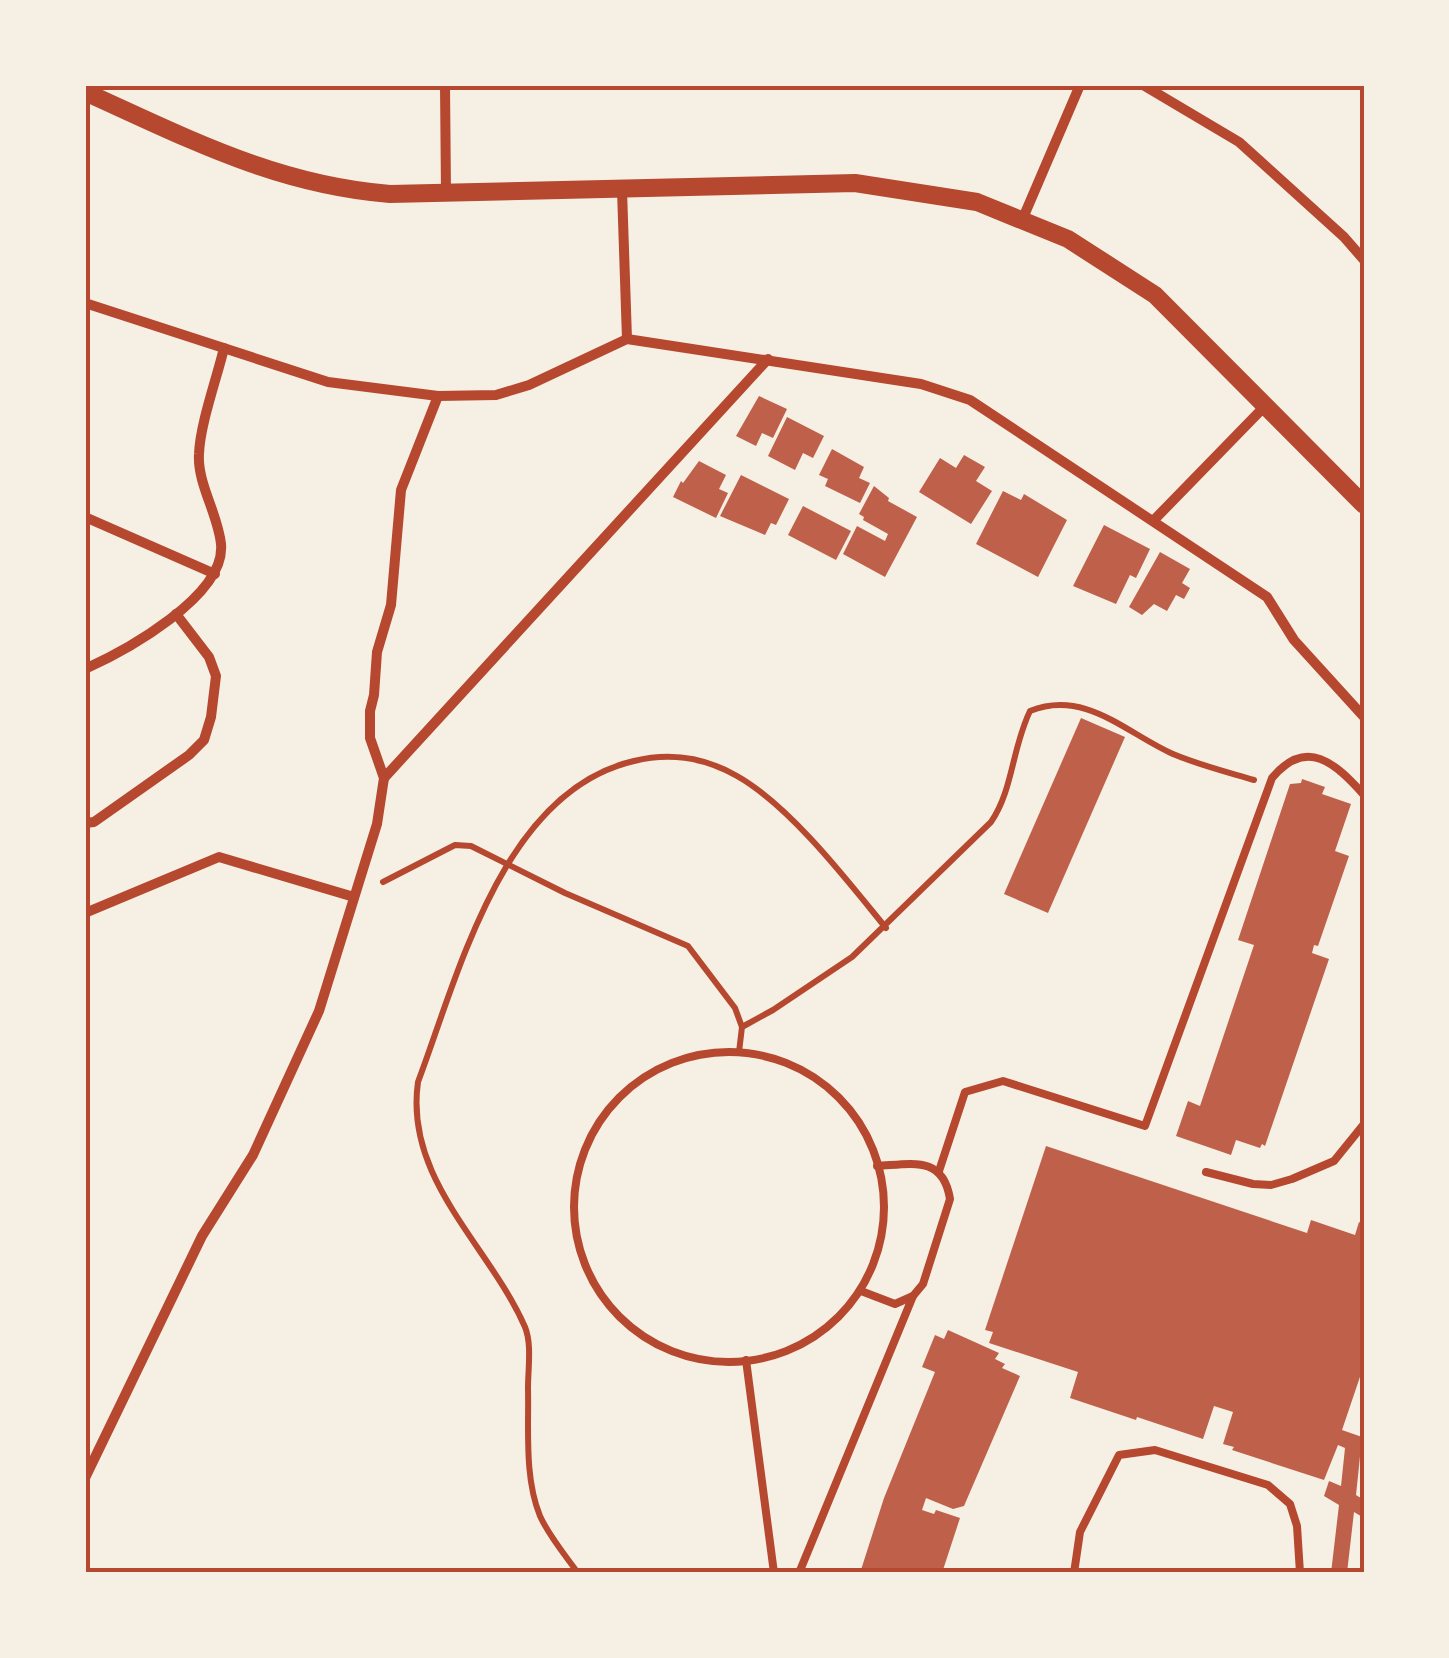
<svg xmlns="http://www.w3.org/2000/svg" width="1449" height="1658" viewBox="0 0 1449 1658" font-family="'Source Sans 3',sans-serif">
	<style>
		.building { fill: #bf614a }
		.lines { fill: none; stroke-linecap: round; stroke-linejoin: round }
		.path { stroke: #b5482f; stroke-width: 6 }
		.service { stroke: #b5482f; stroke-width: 8 }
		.minor { stroke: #b5482f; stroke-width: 10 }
		.tertiary { stroke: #b5482f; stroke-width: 18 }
		.neatline { fill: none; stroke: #b5482f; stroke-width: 4 }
	</style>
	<rect width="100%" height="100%" fill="#f6efe4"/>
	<g class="building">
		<polygon points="759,396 787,409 773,438 762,433 756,446 736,436"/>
		<polygon points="787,417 824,436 813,458 803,453 795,470 768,456"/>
		<polygon points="832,449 864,467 859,478 870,483 860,503 825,486 828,479 819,475"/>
		<polygon points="964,455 985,467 976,481 992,491 971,524 919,492 940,458 956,468"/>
		<polygon points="699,461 726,475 719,489 728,493 716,518 673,497 681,481 683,483"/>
		<polygon points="741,475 789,499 776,525 771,523 765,535 720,516"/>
		<polygon points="874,486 889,498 888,501 917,517 885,577 843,554 857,526 885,541 888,534 863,520 864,517 859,514"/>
		<polygon points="1003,491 1021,500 1024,494 1067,520 1038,577 976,544"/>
		<polygon points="803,506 851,531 836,560 788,535"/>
		<polygon points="1104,525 1150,549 1136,578 1130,575 1116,604 1073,586"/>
		<polygon points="1160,552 1190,569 1182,583 1190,588 1184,599 1176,595 1167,611 1154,604 1142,615 1129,607"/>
		<polygon points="1081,718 1125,737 1048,913 1004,894"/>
		<polygon points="1302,779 1325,787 1322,794 1351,804 1335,851 1349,856 1318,946 1314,945 1312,953 1329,959 1265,1146 1262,1144 1260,1148 1236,1140 1231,1155 1176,1136 1188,1101 1200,1106 1254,945 1238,940 1290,784 1301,783"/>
		<polygon points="1046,1146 1307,1233 1311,1220 1355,1235 1359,1222 1364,1224 1364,1365 1342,1430 1362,1437 1356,1495 1364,1500 1364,1518 1354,1512 1347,1573 1331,1573 1339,1505 1324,1496 1329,1481 1341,1486 1345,1448 1338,1445 1324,1480 1232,1450 1234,1447 1223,1444 1233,1412 1214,1406 1203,1439 1137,1417 1136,1420 1070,1398 1078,1372 989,1343 993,1332 985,1330"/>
		<polygon points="948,1330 999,1353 995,1359 1005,1364 1002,1368 1020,1376 964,1506 953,1509 926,1498 922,1510 934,1514 936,1510 960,1518 942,1573 860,1573 884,1498 935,1372 922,1367 935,1335 944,1339"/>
	</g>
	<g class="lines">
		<g class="path">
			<polyline points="383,882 455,845 471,846 565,893 688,946 735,1008 742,1027"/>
			<path d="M739,1052L742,1027L773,1010L852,957L991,822C1013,790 1012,748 1030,711C1085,689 1126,733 1173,754C1199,765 1227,772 1254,780"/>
			<path d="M578,1573C565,1555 549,1536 540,1516C524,1477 529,1428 528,1388C528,1369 532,1344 525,1327C489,1245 404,1179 418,1082C459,973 503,791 634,761C671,752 704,757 737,776C790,806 847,880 886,928"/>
		</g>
		<g class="service">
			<circle cx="729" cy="1207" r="155"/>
			<path d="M939,1171L965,1092L1003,1081L1145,1126L1272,778C1307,736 1336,764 1364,795"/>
			<polyline points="1206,1172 1253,1184 1271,1185 1292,1179 1334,1161 1364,1124"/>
			<path d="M861,1291L895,1304L913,1296L923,1284L950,1199C943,1155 912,1164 877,1166"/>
			<polyline points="746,1360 774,1573"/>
			<polyline points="799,1573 913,1296"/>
			<polyline points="1074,1573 1080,1532 1119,1455 1155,1450 1268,1485 1290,1504 1297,1526 1300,1573"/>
		</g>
		<g class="minor">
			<polyline points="445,85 446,193"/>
			<polyline points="1143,85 1239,142 1344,237 1364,260"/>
			<polyline points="622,190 627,339"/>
			<polyline points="1023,218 1080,85"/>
			<polyline points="85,303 328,382 438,396 496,395 529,385 627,339 921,384 970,400 1267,597 1294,640 1364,717"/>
			<polyline points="85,517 215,574"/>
			<polyline points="1154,520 1265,406"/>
			<path d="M85,669C125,651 226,596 221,544C218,514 197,483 199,454C200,424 217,378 224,348"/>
			<polyline points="384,778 768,359"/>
			<polyline points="85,823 94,822 189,755 204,740 211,717 216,676 209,657 176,614"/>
			<polyline points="85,913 219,857 354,897"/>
			<polyline points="85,1478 202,1236 253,1155 319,1011 377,824 384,778 370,738 370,711 374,695 377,652 391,605 401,490 438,396"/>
		</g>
		<path class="tertiary" d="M85,92C187,138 276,185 390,194L855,183L977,202L1068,239L1155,295L1364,505"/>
	</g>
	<rect width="1449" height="1658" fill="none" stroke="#f6efe4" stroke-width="175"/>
	<rect x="88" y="88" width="1274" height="1482" class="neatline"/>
</svg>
